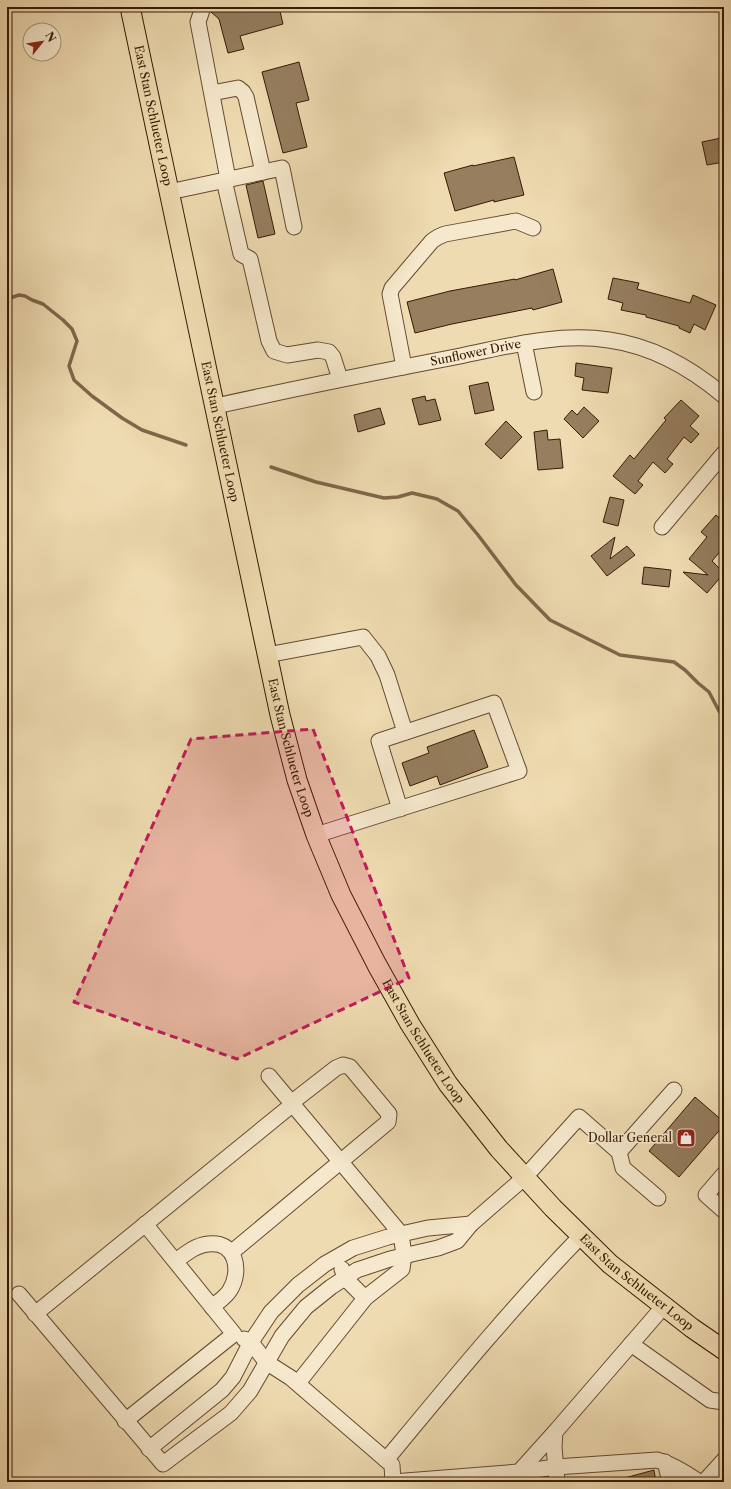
<svg xmlns="http://www.w3.org/2000/svg" width="731" height="1489" viewBox="0 0 731 1489" font-family="'Libre Caslon Text',serif">
	<style>
		.lines { fill: none; stroke-linecap: round; stroke-linejoin: round }
		.stream { stroke: #7f664a; stroke-width: 3.5 }
		.building { fill: #967e5f; stroke: #351a06 }
		.minor-casing { stroke: #644a31; stroke-width: 17 }
		.major-casing { stroke: #351a06; stroke-width: 21 }
		.minor { stroke: #f5e8cc; stroke-width: 15 }
		.major { stroke: #efdbb1; stroke-width: 19 }
		.marked { fill: #c2185b; fill-opacity: 0.2; stroke: #c2185b; stroke-width: 3; stroke-dasharray: 8 5; stroke-linejoin: round }
		.labels { text-anchor: middle; stroke-width: 3.5; stroke-linejoin: round; paint-order: stroke }
		.street-label { font-size: 12px; fill: #351a06; stroke: #f5e8cc }
		.poi-label { font-size: 12px; fill: #351a06; stroke: #f5e8cc; text-anchor: end }
	</style>
	<rect width="100%" height="100%" fill="#efdbb1"/>
	<filter id="stains"><feTurbulence type="fractalNoise" baseFrequency=".005" numOctaves="4"/><feColorMatrix values="0 0 0 0 .2 0 0 0 0 .09 0 0 0 0 .02 0 0 0 .5 -.17"/></filter>
	<radialGradient id="worn" r=".72"><stop offset=".6" stop-color="#630" stop-opacity="0"/><stop offset="1" stop-color="#630" stop-opacity=".3"/></radialGradient>
	<g class="lines">
		<g class="stream">
			<polyline points="7,299 19,295 25,296 32,300 43,304 63,320 72,329 77,341 69,366 74,380 92,396 122,418 142,430 186,445"/>
			<polyline points="271,467 316,482 384,498 398,497 412,493 437,499 458,511 478,535 516,585 550,620 620,655 674,662 685,670 698,683 709,692 719,711 724,718"/>
		</g>
	</g>
	<g class="building">
		<polygon points="212,7 279,7 283,24 240,36 244,49 228,53 219,19 211,12"/>
		<polygon points="299,62 309,100 296,103 307,147 283,153 262,72"/>
		<polygon points="721,138 724,151 724,162 707,165 702,142"/>
		<polygon points="514,157 524,195 494,202 494,200 455,211 444,173 473,165 473,166"/>
		<polygon points="263,181 275,234 258,238 246,185"/>
		<polygon points="553,269 562,302 533,310 532,308 452,324 415,333 407,302 450,291 515,279 515,280"/>
		<polygon points="613,278 639,283 637,289 690,303 693,295 716,305 705,330 694,324 690,333 679,328 679,326 646,317 646,315 621,310 623,303 608,299"/>
		<polygon points="576,363 612,368 608,393 582,390 584,378 575,376"/>
		<polygon points="488,382 494,410 475,414 469,386"/>
		<polygon points="425,396 426,401 435,399 441,420 419,425 412,399"/>
		<polygon points="681,400 699,416 690,426 699,434 691,443 684,437 667,459 673,464 665,473 653,462 638,481 643,485 635,494 613,476 630,455 634,459 666,420 664,418"/>
		<polygon points="584,407 599,421 583,438 564,419 572,410 577,415"/>
		<polygon points="380,408 385,424 358,432 354,415"/>
		<polygon points="506,421 522,437 501,459 485,444"/>
		<polygon points="547,430 548,440 560,439 563,468 538,470 534,432"/>
		<polygon points="610,497 624,500 618,526 603,522"/>
		<polygon points="716,515 724,522 724,547 712,561 724,573 707,593 683,572 708,575 689,559 707,537 701,532"/>
		<polygon points="615,537 610,559 627,546 635,555 607,576 591,556"/>
		<polygon points="644,567 671,570 669,587 642,584"/>
		<polygon points="474,730 488,767 440,785 437,776 410,786 402,763 429,753 427,747"/>
		<polygon points="695,1097 724,1122 724,1125 679,1177 649,1151"/>
		<polygon points="654,1470 656,1482 622,1482 621,1479"/>
	</g>
	<g class="lines">
		<defs>
			<g id="minor">
				<polyline points="203,7 198,22 228,179"/>
				<polyline points="212,93 238,88 243,92 246,97 263,172"/>
				<polyline points="224,180 241,254 250,259 269,341 274,351 287,355 318,350 329,352 333,357 340,379"/>
				<polyline points="169,192 282,168 294,227"/>
				<polyline points="524,343 534,392"/>
				<polyline points="404,367 390,294 392,288 432,241 438,237 445,234 516,221 533,228"/>
				<path id="s1" d="M216,406C293,389 372,373 450,358C501,348 556,332 609,340C652,346 691,368 724,396"/>
				<polyline points="662,527 724,453"/>
				<polyline points="267,655 363,637 378,656 387,675 405,732"/>
				<polyline points="316,835 519,771 494,703 379,741 400,809"/>
				<polyline points="269,1076 401,1234 404,1255 402,1269 365,1298 345,1278 342,1269"/>
				<polyline points="619,1152 623,1168 658,1198"/>
				<polyline points="724,1174 706,1195 724,1211"/>
				<polyline points="232,1252 388,1122 389,1114 350,1067 343,1065 336,1068 291,1103"/>
				<path d="M176,1261C185,1254 196,1245 208,1244C236,1240 242,1271 230,1290C227,1296 218,1302 212,1307"/>
				<polyline points="19,1294 163,1464 231,1413 250,1391 282,1336 306,1307 331,1287 357,1270 390,1259 438,1248 457,1241 471,1224 525,1177 579,1117 619,1152 674,1090"/>
				<polyline points="35,1314 293,1104"/>
				<polyline points="244,1339 251,1342 266,1362 291,1378 392,1465 393,1482"/>
				<polyline points="631,1344 710,1400 724,1402"/>
				<polyline points="298,1383 366,1297"/>
				<polyline points="125,1421 234,1334 145,1224"/>
				<polyline points="149,1449 222,1390 233,1377 251,1342 271,1312 298,1285 325,1264 353,1248 388,1237 428,1228 471,1224"/>
				<path d="M386,1460C449,1384 512,1307 581,1236"/>
				<polyline points="665,1462 670,1482"/>
				<polyline points="519,1472 555,1432"/>
				<path d="M393,1482L519,1472L556,1467L657,1460C672,1464 686,1473 699,1482"/>
				<polyline points="557,1482 554,1447 555,1432 664,1306"/>
				<polyline points="704,1482 724,1460"/>
			</g>
			<g id="major">
				<path id="s2" d="M130,7L280,715L297,780L316,835L341,895L377,965L410,1024L448,1084L499,1149L553,1208L610,1264L692,1328L724,1350"/>
			</g>
		</defs>
		<use href="#minor" class="minor-casing"/>
		<use href="#major" class="major-casing"/>
		<use href="#minor" class="minor"/>
		<use href="#major" class="major"/>
	</g>
	<path class="marked" d="M313,729L409,978L237,1059L74,1002L191,739Z"/>
	<defs>
		<symbol id="shop-square" viewBox="-11 -11 22 22"><rect x="-9" y="-9" width="18" height="18" rx="4" fill="#8f2418" stroke="#f5e8cc"/><path d="M-5-2.5h2.3a2.7 3.5 0 0 1 5.4 0H5L5.5 6h-11ZM-1.5-2.5h3a1.5 2.3 0 0 0-3 0Z" fill="#fff"/></symbol>
	</defs>
	<g fill-rule="evenodd">
		<use href="#shop-square" x="675" y="1127" width="22" height="22"/>
	</g>
	<g class="labels">
		<g class="street-label">
			<text dy="4" stroke="none"><textPath href="#s2" startOffset="111">East Stan Schlueter Loop</textPath></text>
			<text dy="4" stroke="none"><textPath href="#s1" startOffset="265">Sunflower Drive</textPath></text>
			<text dy="4" stroke="none"><textPath href="#s2" startOffset="434">East Stan Schlueter Loop</textPath></text>
			<text dy="4" stroke="none"><textPath href="#s2" startOffset="758">East Stan Schlueter Loop</textPath></text>
			<text dy="4" stroke="none"><textPath href="#s2" startOffset="1082">East Stan Schlueter Loop</textPath></text>
			<text dy="4" stroke="none"><textPath href="#s2" startOffset="1406">East Stan Schlueter Loop</textPath></text>
		</g>
		<g class="poi-label">
			<text x="672" y="1142">Dollar General</text>
		</g>
	</g>
	<rect width="731" height="1489" fill="none" stroke="#efdbb1" stroke-width="24"/>
	<rect x="8" y="8" width="715" height="1473" fill="none" stroke="#351a06" stroke-width="2"/>
	<rect x="12" y="12" width="707" height="1465" fill="none" stroke="#351a06"/>
	<g transform="translate(42 42) rotate(60)"><circle r="19" fill="#f5e8cc" stroke="#a8967d"/>
	<path d="M0-3L7 15L0 10L-7 15Z" fill="#8f2418"/>
	<text y="-6" font-size="11" font-weight="bold" text-anchor="middle" fill="#351a06">N</text>
	</g>
	<rect width="100%" height="100%" filter="url(#stains)"/>
	<rect width="100%" height="100%" fill="url(#worn)"/>
</svg>
